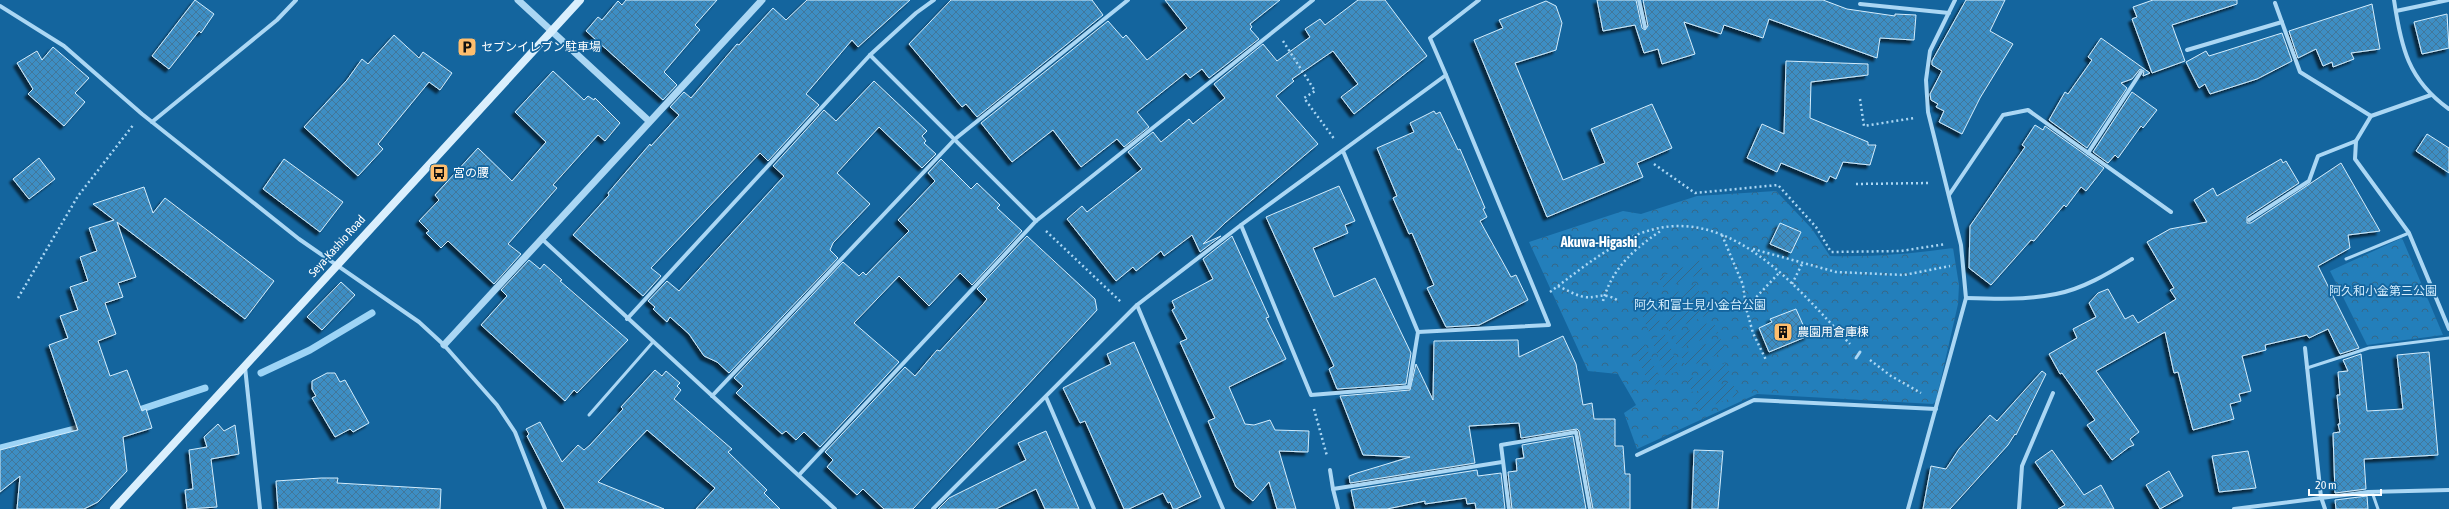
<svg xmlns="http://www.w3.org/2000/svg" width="2449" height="509" viewBox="0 0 2449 509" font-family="'Asap Condensed','Noto Sans JP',sans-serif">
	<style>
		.park { fill: url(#park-crowns) }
		.garden { fill: url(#garden-furrows) }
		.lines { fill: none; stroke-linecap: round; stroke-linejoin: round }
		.stream { stroke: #9dd4f6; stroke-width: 7 }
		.building { fill: url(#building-cross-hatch); stroke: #d3edfd; filter: url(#shadow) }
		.path { stroke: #abd7f4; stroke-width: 2.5; stroke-dasharray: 2 3; stroke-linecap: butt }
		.service { stroke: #abd7f4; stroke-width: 3 }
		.minor { stroke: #abd7f4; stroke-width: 4 }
		.tertiary { stroke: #abd7f4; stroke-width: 7 }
		.secondary { stroke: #daeffd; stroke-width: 8 }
		.labels { text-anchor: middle; stroke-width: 3.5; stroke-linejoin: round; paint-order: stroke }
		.poi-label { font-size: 12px; fill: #fff; stroke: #14659e; text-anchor: start }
		.street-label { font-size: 12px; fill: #fff; stroke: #14659e }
		.park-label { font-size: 12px; fill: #d3edfd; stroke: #14659e }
		.quarter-label { font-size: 14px; font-weight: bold; fill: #fff; stroke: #14659e }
	</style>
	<defs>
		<pattern id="park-crowns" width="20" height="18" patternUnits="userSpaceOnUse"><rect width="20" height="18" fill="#237fbb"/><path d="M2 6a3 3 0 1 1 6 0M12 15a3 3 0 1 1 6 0" fill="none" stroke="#356889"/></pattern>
		<pattern id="garden-furrows" width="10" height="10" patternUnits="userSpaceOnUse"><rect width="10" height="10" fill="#237fbb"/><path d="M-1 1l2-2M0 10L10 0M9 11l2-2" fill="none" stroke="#356889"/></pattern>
		<pattern id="building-cross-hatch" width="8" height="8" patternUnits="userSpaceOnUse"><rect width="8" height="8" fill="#3d8ec4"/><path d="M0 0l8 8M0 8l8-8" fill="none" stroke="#42779a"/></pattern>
		<filter id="shadow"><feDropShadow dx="-3.5" dy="3.5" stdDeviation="1" flood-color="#0009"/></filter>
	</defs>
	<rect width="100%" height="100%" fill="#14659e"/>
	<g class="park">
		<path d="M1776,191L1812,229L1830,256C1872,257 1911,254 1953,248L1959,285L1958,304L1936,401L1933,404L1757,394L1637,449L1624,413L1636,405L1618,374L1588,371L1529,242L1623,211L1641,214L1697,196Z"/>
		<polygon points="2402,238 2443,335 2367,345 2330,271"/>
	</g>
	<g class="garden">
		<polygon points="1699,260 1704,272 1664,289 1659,278"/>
		<polygon points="1696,284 1701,296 1662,313 1657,301"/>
		<polygon points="1646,288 1662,327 1649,332 1633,294"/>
		<polygon points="1705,302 1710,314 1669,331 1664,319"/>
		<polygon points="1713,321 1718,333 1678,349 1673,337"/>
		<polygon points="1665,334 1680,370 1666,376 1651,339"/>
		<polygon points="1720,338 1726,351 1686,368 1681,355"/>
		<polygon points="1645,344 1661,382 1650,387 1634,349"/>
		<polygon points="1725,363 1731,376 1693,393 1687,380"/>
		<polygon points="1732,381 1738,395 1699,411 1693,398"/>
	</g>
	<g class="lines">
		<g class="stream">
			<polyline points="261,373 310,350 372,313"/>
			<polyline points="133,412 205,388"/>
			<polyline points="0,448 87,426"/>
		</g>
	</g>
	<g class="building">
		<polygon points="195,0 214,14 201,33 199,31 169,69 152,56"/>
		<polygon points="626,0 717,0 695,25 700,30 664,72 677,85 663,100 586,31 598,17 602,20 618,1 622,5"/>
		<polygon points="807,0 910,0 858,47 852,40 806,94 819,105 768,161 760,153 651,268 661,276 643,296 573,235 609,195 608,193 650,144 651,146 679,115 670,107 684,92 691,98 737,44 739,45 773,8 786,20"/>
		<polygon points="951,0 1092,0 1103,15 977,117 966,104 962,107 909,44"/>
		<polygon points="1165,0 1280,0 1250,24 1252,27 1250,29 1259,39 1209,78 1202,69 1190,78 1186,73 1137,112 1149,127 1124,147 1117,139 1081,167 1053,130 1012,162 981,123 1108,21 1123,38 1126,35 1147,60 1187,28"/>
		<polygon points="1358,0 1385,0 1427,56 1354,114 1341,97 1358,84 1333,51 1292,79 1294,81 1276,96 1318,144 1226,222 1203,244 1221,236 1200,252 1192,235 1164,256 1161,251 1136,271 1133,267 1116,281 1067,219 1082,206 1087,212 1142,169 1128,152 1153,132 1161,142 1189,119 1193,124 1225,98 1214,84 1263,44 1277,61 1310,37 1305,29 1320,19 1325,25"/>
		<polygon points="1597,0 1636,0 1642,28 1645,30 1648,26 1643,0 1823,0 1847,9 1895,16 1895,14 1916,15 1914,40 1880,38 1877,58 1769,19 1763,38 1724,25 1721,34 1684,22 1695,54 1662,64 1658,49 1644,53 1635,25 1603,31"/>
		<polygon points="1966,0 2005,0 1990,31 2013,44 1980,98 1962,134 1939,122 1944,111 1936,107 1938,104 1931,100 1930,94 1942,71 1932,65 1932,61"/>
		<polygon points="2153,0 2237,0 2237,4 2172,25 2185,61 2152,73 2132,19 2137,17 2133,7"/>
		<polygon points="1546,1 1556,6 1562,23 1556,50 1515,63 1563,180 1605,163 1591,129 1652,104 1672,148 1637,163 1643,177 1547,217 1474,40 1503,28 1499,20"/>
		<polygon points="2372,4 2380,49 2351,53 2354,59 2333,67 2332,62 2323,66 2316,49 2298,58 2289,31"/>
		<polygon points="2447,14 2449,48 2422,54 2414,22"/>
		<polygon points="2282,33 2292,61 2257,79 2210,94 2205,84 2199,88 2186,62 2206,51 2209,56"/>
		<polygon points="394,35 419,58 423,52 452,73 440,90 429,82 378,144 383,149 358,176 304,127 347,80 362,59 368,64"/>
		<polygon points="2101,38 2150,73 2143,76 2144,71 2140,69 2132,79 2121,83 2127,88 2087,148 2049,120 2065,92 2068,94 2092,60 2088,57"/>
		<polygon points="53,47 89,78 75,93 85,102 64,126 28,94 33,89 17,63 37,51 42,60"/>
		<polygon points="1786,61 1868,64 1868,75 1811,82 1810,118 1868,142 1868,145 1876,145 1870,165 1843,162 1836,179 1830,176 1827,182 1781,163 1777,172 1747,158 1762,124 1784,134"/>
		<polygon points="553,71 584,100 588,96 594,100 595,98 620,123 605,141 598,135 553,185 557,188 508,244 521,254 494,284 448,241 441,248 426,233 429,231 419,221 439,200 435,195 478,148 512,181 546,142 515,112"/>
		<polygon points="874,81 927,131 922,136 926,141 924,143 936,154 922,168 879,127 837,173 870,204 833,243 830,250 838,258 729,373 717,362 704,356 689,334 670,317 667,322 653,309 655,307 648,301 667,281 679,291 784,176 773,166 824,110 836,121"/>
		<polygon points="2132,92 2157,110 2143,128 2141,126 2118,158 2115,155 2108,163 2093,152"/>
		<polygon points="1434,111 1436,114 1440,112 1458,150 1460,149 1485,208 1483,209 1487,217 1480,221 1511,277 1516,275 1528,300 1479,325 1446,327 1427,288 1434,285 1412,233 1409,234 1393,198 1397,196 1377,148 1414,132 1410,123"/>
		<polygon points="2035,125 2043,130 2045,126 2104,168 2086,191 2081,187 2066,207 2064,205 2034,241 2031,240 1991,285 1969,268 1970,226 2025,147 2022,145"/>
		<polygon points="2427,134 2449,148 2449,173 2416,151"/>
		<polygon points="39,158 55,179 29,199 13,179"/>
		<polygon points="284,159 343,202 320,232 263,189"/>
		<polygon points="941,159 971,189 977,183 1000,205 997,208 1022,231 972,285 960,273 929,306 899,276 854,323 899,362 820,447 804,432 796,440 786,431 782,434 736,393 743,386 734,378 843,262 859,276 863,272 866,275 909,231 898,220 935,181 928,173"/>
		<polygon points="2281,159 2283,163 2286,161 2299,183 2247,217 2247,223 2251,223 2341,163 2380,231 2348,235 2350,248 2318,266 2359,348 2340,354 2328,329 2309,338 2307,335 2265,345 2266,350 2242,356 2251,391 2239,394 2241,401 2230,404 2234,419 2193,430 2178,372 2174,373 2165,332 2096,371 2139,432 2130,439 2134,445 2129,447 2112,460 2087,425 2095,420 2062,373 2060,374 2049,354 2077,338 2073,329 2096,317 2089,303 2098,293 2108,289 2125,319 2133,315 2138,323 2176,299 2170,290 2174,288 2147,242 2170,229 2207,222 2194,200 2213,188 2217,196"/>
		<polygon points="1339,186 1355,221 1345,225 1348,233 1313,248 1334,297 1375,278 1411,353 1406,384 1337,389 1329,369 1334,366 1266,217"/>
		<polygon points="144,187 153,213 165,198 274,281 245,319 117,222 136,277 118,283 123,297 105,303 116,334 98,341 110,376 127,370 142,411 146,409 152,428 123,437 127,471 98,502 84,509 17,509 20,476 0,492 0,450 78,430 49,345 68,338 60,316 78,310 70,287 88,281 80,257 97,251 89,228 114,220 93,204"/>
		<polygon points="1780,223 1801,232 1791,253 1770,244"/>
		<polygon points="1027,236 1095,299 1097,310 913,509 884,509 863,489 857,495 827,467 833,460 825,452 905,367 915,376 937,350 940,351 984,303 987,299 977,289"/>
		<polygon points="1232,236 1269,317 1266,318 1286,359 1229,387 1245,424 1254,425 1270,420 1275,430 1309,431 1308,452 1279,451 1296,509 1277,509 1269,482 1253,501 1236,487 1208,421 1215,418 1180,342 1187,339 1172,310 1175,308 1172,301 1213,279 1203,259"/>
		<polygon points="529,260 540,269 544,264 562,280 560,281 628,340 577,393 574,390 565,401 481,325 507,296 501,290"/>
		<polygon points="341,282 355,295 322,330 307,317"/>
		<polygon points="1796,309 1808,336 1769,352 1759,328 1772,322 1770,319"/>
		<polygon points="1563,336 1576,364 1583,405 1592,403 1594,419 1615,419 1615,446 1623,446 1625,474 1630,474 1630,509 1593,509 1579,431 1577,429 1521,438 1519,423 1469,426 1475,463 1350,483 1349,476 1357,473 1410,457 1363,455 1340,396 1410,390 1416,364 1433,400 1434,341 1518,340 1519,357"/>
		<polygon points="1134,342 1201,497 1176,509 1173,509 1170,502 1168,503 1163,493 1129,509 1124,509 1085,421 1080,423 1063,388 1111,364 1107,354"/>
		<polygon points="2429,352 2438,455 2364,459 2366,489 2335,493 2333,433 2340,432 2338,424 2340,424 2337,395 2340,395 2338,372 2348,371 2343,360 2361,354 2367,411 2403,409 2397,355"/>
		<polygon points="655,370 662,376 666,371 680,383 677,386 681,390 674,399 732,449 728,452 767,490 764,493 780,509 696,509 715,488 647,430 598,482 664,509 565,509 527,436 529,434 526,429 540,422 562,462 578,445 584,450 590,445 623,409 621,407"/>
		<polygon points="2042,371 2046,374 2016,435 2015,434 2008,445 1950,509 1923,509 1931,466 1946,469 1959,449 1990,415 1997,421"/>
		<polygon points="327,373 335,373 340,382 345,380 369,423 353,432 350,429 335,437 312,398 316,396 312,389 312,381"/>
		<polygon points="218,424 224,431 235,425 239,454 211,459 217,507 187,509 185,490 193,489 189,450 207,447 204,437"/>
		<polygon points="1046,431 1079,509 1045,509 1036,489 996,509 938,509 949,498 1026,460 1018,443"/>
		<polygon points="1573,436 1586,509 1512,509 1508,472 1517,471 1516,459 1524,458 1522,445"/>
		<polygon points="1694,450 1723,451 1718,509 1692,509"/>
		<polygon points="2052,450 2084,495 2101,485 2114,509 2058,509 2065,505 2035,462"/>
		<polygon points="2248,451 2256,488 2219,492 2212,456"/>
		<polygon points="1477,470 1478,476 1501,473 1505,509 1476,509 1475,503 1467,504 1466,498 1425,504 1425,501 1387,509 1355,509 1351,490"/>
		<polygon points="2169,471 2183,496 2160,509 2146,485"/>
		<polygon points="321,478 338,478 337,483 441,489 440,509 278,509 276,481"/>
		<polygon points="2367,496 2368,509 2336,509 2335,500"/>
	</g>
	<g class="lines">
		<g class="path">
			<polyline points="1283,41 1315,91 1304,98 1335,140"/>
			<polyline points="1860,99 1864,126 1914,118"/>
			<polyline points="1654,164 1695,193 1778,185 1816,227 1831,252 1901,251 1946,244"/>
			<polyline points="1856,184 1931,183"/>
			<polyline points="1046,231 1121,302"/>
			<polyline points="1722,235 1743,285 1746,308 1753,333 1766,360"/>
			<polyline points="1753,249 1836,272 1904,275 1950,266"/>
			<polyline points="1792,284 1802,264"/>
			<path d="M1558,286C1567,290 1575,295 1584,297C1597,299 1602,291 1617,300"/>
			<path d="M1550,292C1577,272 1603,250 1634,236C1725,196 1795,286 1850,344"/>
			<polyline points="18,298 78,196 134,124"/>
			<path d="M1603,301C1612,268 1635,248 1662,230"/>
			<polyline points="1746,308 1779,273"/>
			<polyline points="1870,360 1891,376 1921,393"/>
			<polyline points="1314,409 1327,456"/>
		</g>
		<g class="service">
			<polyline points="2346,259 2409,233"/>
			<polyline points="1856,358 1860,352"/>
			<polyline points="2307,368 2369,348 2449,338"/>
			<polyline points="589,415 653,342"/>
			<polyline points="2372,492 2378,509"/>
		</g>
		<g class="minor">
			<polyline points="1639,0 1645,27"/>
			<path d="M2394,0C2401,47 2408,80 2449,109"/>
			<polyline points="2275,3 2300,72 2371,116"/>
			<polyline points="1860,4 1949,13"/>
			<polyline points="0,6 64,46 142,114 299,239 419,322 444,345 497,405 515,432 545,509"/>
			<polyline points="2396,11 2448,0"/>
			<polyline points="2187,50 2282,22"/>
			<polyline points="870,55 1036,221"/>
			<polyline points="1446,75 1430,38 1479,0"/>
			<polyline points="2431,95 2371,116 2356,141 2355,159 2409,233 2449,329"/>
			<polyline points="152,122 277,20 296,0"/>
			<polyline points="2088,153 2141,72"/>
			<polyline points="1949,195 2003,115 2028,110 2171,212"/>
			<polyline points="2249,220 2309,181 2318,156 2356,141"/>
			<polyline points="1241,225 1311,395 1409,387 1418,332"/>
			<polyline points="542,239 835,509"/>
			<path d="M1966,298C1996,299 2026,300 2056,294C2083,289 2109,273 2132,259"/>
			<polyline points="1137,305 1223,509"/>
			<polyline points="627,319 870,55 916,13 934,0"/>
			<polyline points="2305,348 2321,497 2325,509"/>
			<polyline points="245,367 260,509"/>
			<polyline points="712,396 955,139 1128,0"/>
			<polyline points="1046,397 1094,509"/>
			<polyline points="1637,455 1754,400 1936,409"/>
			<polyline points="1330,470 1333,489"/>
			<polyline points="799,475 1036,221 1313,0"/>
			<polyline points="933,509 1137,305 1241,225 1446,75 1549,325 1418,332 1343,151"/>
			<polyline points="1338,509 1333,489 1502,462"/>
			<polyline points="1509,509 1501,445 1576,432 1590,509"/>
			<polyline points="1908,509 1966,298 1961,245 1928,112 1926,80 1930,51 1955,0"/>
			<polyline points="2019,509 2022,466 2053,393"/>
			<polyline points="2234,509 2368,492 2449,490"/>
		</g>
		<g class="tertiary">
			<polyline points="518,0 649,121"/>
			<polyline points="444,345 762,0"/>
		</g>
		<polyline class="secondary" points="114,509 580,0"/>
	</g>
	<defs>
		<symbol id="parking-square" viewBox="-11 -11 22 22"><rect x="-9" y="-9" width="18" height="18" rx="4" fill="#ffbe6d" stroke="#14659e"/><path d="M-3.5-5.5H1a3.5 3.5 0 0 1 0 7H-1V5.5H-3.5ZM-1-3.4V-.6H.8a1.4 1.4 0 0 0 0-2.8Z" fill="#111"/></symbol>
		<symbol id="bus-square" viewBox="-11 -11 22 22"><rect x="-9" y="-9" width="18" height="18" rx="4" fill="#ffbe6d" stroke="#14659e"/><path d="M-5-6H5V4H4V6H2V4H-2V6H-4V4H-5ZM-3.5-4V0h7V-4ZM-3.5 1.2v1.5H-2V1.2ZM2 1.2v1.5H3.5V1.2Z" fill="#111"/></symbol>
		<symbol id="building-square" viewBox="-11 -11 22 22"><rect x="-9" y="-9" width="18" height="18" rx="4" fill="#ffbe6d" stroke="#14659e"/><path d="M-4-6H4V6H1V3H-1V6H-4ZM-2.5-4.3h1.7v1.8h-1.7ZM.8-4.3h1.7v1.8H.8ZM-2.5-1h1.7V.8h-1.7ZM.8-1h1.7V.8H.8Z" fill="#111"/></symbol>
	</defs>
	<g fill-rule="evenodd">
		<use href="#parking-square" x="456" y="36" width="22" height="22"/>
		<use href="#bus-square" x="428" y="162" width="22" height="22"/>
		<use href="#building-square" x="1772" y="321" width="22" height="22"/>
	</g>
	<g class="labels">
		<g class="poi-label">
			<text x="481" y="51">セブンイレブン駐車場</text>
			<text x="453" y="177">宮の腰</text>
			<text x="1797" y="336">農園用倉庫棟</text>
		</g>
		<g class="street-label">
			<text transform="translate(337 246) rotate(-48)" y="4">Seya-Kashio Road</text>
		</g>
		<g class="park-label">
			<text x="2383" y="295">阿久和小金第三公園</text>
			<text x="1700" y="309">阿久和富士見小金台公園</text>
		</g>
		<g class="quarter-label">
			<text x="1599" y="247">Akuwa-Higashi</text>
		</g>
	</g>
	<path d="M2309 489v6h72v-6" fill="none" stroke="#ffffff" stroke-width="2"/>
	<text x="2315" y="489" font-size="12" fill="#ffffff" stroke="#14659e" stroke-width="3" paint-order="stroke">20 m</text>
</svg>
